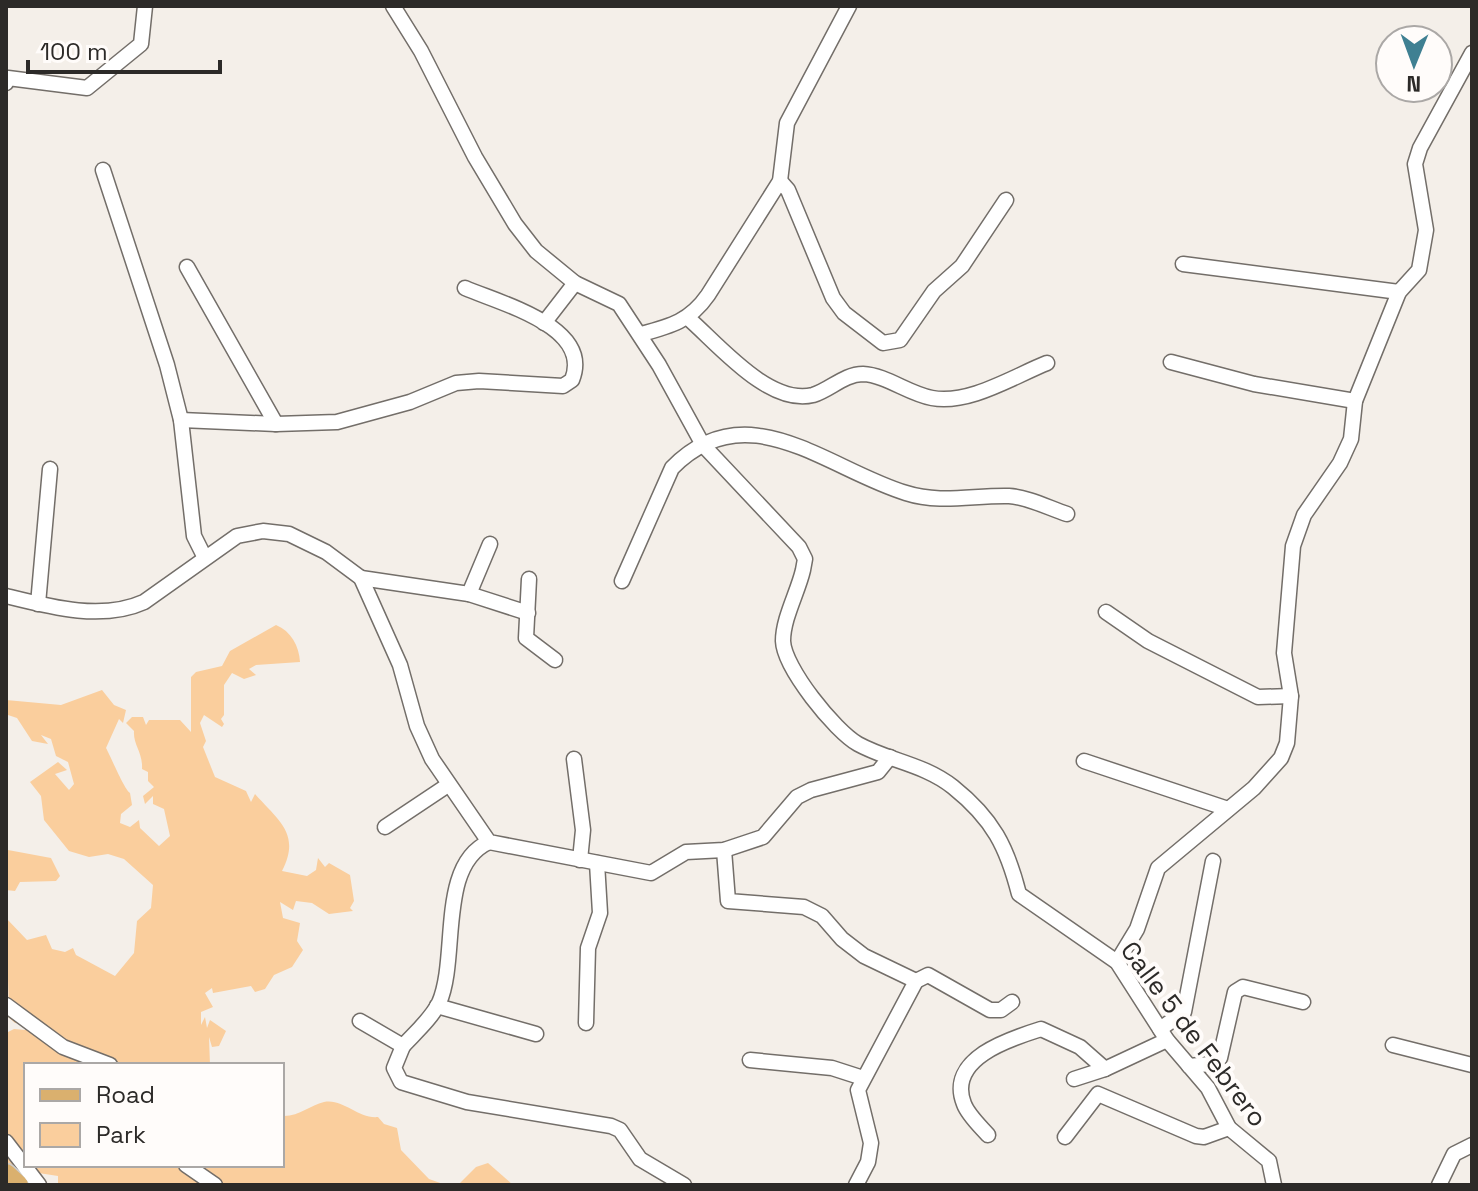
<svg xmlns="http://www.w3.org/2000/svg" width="1478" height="1191" viewBox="0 0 1478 1191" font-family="'Space Grotesk',sans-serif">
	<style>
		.green { fill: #face9d }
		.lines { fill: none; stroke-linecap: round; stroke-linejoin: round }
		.street-casing { stroke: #736e69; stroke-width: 17 }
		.primary-casing { stroke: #cccccb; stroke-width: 23 }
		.street { stroke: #fff; stroke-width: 14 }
		.primary { stroke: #dab06e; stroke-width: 20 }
		.labels { text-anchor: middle; stroke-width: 8; stroke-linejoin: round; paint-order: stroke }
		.street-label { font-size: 26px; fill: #2c2a28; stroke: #fffcfa }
	</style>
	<rect width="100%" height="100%" fill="#f4efe9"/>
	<g class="green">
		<path d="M276,625C291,631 299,646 300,662L256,665L249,669L256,675L244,679L232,673L224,685V715L221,719L224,724L222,727L204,715L200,723L206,741L203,747L215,777L246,791L251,802L255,794C279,821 301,834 282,871L307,876L316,870L318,858L325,867L329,863L350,875L354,901L350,908L353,911L329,914L312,903L296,901L293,910L280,902L283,918L300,923L297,941L303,950L292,967L274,975L265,989L255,992L251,986L213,993L212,988L205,993L213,1007L201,1012V1025L205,1017L207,1028L210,1020L226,1031L219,1046L212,1047L209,1037L210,1065H26V1165H282V1116C299,1117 310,1105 324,1102C343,1098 358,1119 378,1117L384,1124L397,1128L401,1150L429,1179L446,1185H58V1176L32,1172L26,1179L6,1165V1033L14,1029L25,1030L26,1024L15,1023L6,1015L9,1011L6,918L27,940L46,935L52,949L65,952L73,948L76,955L115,976L134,953L137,921L151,908L153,885L124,859L108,854L89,857L69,851L44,820L41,796L30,782L58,762L67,770L55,774L69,790L74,784L68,762L56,756L51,739L41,735L48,744L32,741L17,718L8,715L6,700L61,705L102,690L114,705L126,710L123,723L119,719L106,748C111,757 124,789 130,793L132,805L121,814L120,823L130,827L139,820L140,828L159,846L170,836L164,809L153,804V796L145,804L143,796L154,787L148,781V772L142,769C143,752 133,745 134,731L126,723L132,717H143L146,725L149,720H180L191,732V677L196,672L222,666L230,651Z"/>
		<polygon points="8,850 51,858 60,876 56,881 20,882 15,891 6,890"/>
		<polygon points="488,1163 513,1185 458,1185 476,1167"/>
	</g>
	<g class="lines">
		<defs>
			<g id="street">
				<path d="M393,6L421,51L475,157L515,224L536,251L575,283L619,304L659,365L703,445L799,547L805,559L803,570C798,592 783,618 783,641C784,668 835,731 858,744C889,761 924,764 953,787C993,819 1007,847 1019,894L1117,962L1167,1040L1208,1088L1229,1128L1269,1161L1274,1185"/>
				<polyline points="6,83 8,78 87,88 141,44 145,6"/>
				<polyline points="103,170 167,365 181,420 194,536 204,556"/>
				<polyline points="780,181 788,190 833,298 844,313 883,343 900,340 934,291 962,266 1006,200"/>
				<polyline points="1183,264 1399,292"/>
				<polyline points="187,267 276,424"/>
				<path d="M688,318C718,344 769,406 813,395C830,390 844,374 863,374C886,375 909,394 932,398C969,405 1014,376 1047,363"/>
				<polyline points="544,323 575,283"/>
				<path d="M641,334C671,326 690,321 708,295L780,181L787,123L849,6"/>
				<polyline points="1171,362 1254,384 1355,401"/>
				<path d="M181,420L276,424L337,422L410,402L456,383L479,381L563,386L572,380C593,327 502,304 465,288"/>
				<polyline points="361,578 469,594 490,544"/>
				<polyline points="529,579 526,638 555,660"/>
				<path d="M622,581L672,468C747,391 827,469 906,493C940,504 974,495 1009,496C1027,497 1049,508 1067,514"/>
				<polyline points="469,594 528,613"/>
				<path d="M6,596C50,607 102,621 144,602L237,536L263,531L289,534L326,552L361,578L400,665L417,726L432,759L489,842L651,873L686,852L724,850L763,837L797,797L811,790L878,772L890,757"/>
				<polyline points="38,604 50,469"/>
				<polyline points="1106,612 1148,641 1258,697 1291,696"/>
				<polyline points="574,759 583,830 580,860"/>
				<polyline points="1084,761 1228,809"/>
				<polyline points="385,827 448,785"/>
				<polyline points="724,850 728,901 804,907 822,916 842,939 864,956 916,981 858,1090 871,1143 868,1162 856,1185"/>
				<polyline points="1117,962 1137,929 1158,868 1254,788 1281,758 1287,743 1291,696 1284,653 1293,546 1304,515 1340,463 1351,439 1355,401 1399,292 1419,270 1426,230 1415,164 1420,148 1472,53"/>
				<polyline points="916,981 928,975 990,1010 1001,1010 1012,1002"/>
				<polyline points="6,1005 63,1047 110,1065"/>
				<polyline points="437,1006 536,1034"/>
				<polyline points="360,1021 403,1046 394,1068 401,1082 467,1102 611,1126 620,1130 640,1159 684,1185"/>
				<polyline points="586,1023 588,948 600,913 597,863"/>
				<polyline points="1160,1029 1184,1012 1213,861"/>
				<polyline points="1393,1045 1472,1065"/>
				<path d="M403,1046C415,1033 431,1019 439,1003C459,958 437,865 489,842"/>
				<polyline points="750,1060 832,1068 863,1078"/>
				<polyline points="1189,1066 1210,1064 1220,1058 1235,992 1243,987 1303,1002"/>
				<polyline points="1074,1079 1105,1069 1167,1040"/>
				<path d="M988,1135C980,1126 968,1115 964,1104C946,1059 1009,1039 1041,1029L1080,1047L1105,1069"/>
				<polyline points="1065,1137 1098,1094 1196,1136 1204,1137 1229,1128"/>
				<polyline points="6,1142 39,1185"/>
				<polyline points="186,1165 215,1185"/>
				<polyline points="1439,1185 1454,1154 1472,1145"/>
			</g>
			<polyline id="primary" points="6,1174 18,1185"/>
		</defs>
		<use href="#street" class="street-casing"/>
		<use href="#primary" class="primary-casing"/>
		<use href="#street" class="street"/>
		<use href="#primary" class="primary"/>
	</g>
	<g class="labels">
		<g class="street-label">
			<text transform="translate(1194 1034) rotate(53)" y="9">Calle 5 de Febrero</text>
		</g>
	</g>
	<rect width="1478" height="1191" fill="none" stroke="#2c2a28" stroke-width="16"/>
	<rect x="24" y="1063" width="260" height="104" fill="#fffcfa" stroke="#aba8a6" stroke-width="2"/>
	<rect x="40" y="1089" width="40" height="12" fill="#dab06e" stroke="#aba8a6" stroke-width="2"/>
	<text x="96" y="1103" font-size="24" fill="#2c2a28">Road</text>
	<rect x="40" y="1123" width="40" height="24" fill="#face9d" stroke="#aba8a6" stroke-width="2"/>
	<text x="96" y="1143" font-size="24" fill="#2c2a28">Park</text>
	<g transform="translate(1414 64) rotate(181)"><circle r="38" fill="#fffcfa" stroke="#aba8a6" stroke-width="2"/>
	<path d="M0-6L14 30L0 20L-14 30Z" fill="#3f8092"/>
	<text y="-12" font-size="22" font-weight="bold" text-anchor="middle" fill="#2c2a28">N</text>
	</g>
	<path d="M28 60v12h192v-12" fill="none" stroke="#2c2a28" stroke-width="4"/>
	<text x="40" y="60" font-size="24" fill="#2c2a28" stroke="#fffcfa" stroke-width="6" paint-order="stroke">100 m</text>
</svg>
